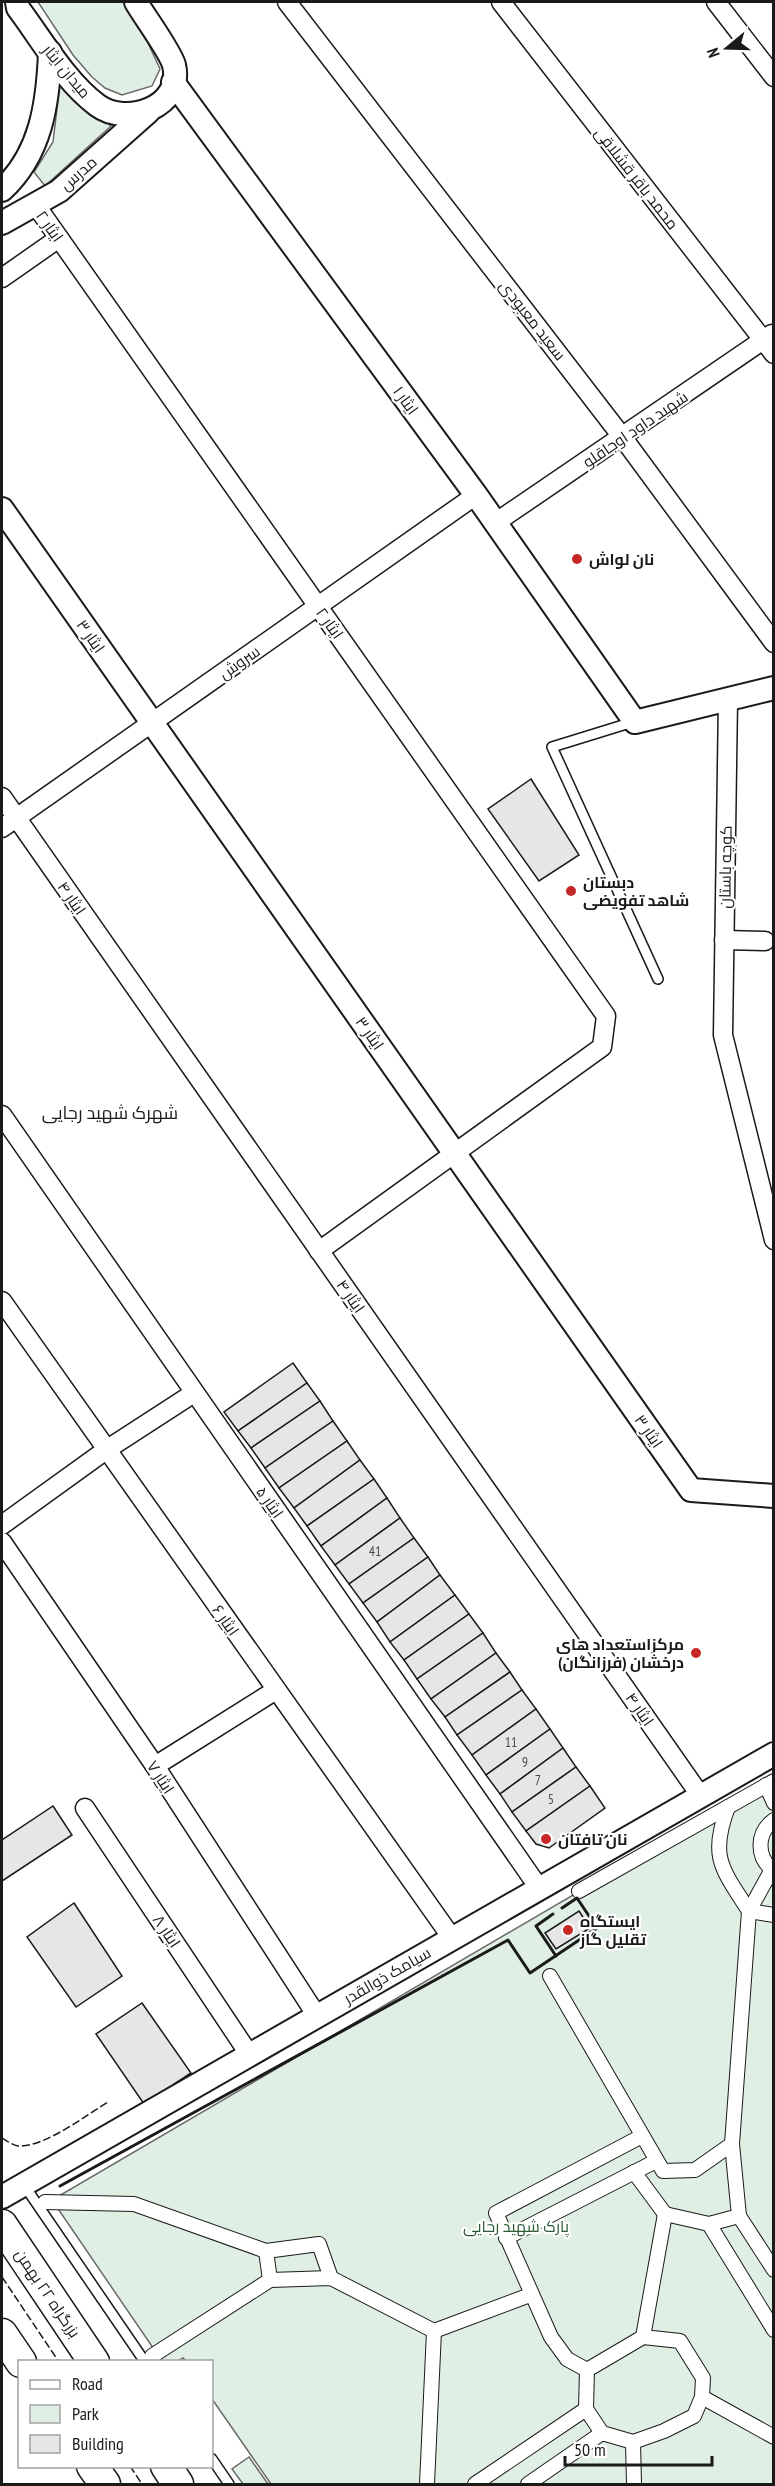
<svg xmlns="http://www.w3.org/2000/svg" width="775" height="2486" viewBox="0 0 775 2486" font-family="'PT Sans Narrow',Cairo,sans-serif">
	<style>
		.green { fill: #e0efe3; stroke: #6a6a6a; stroke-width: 1.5 }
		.building { fill: #e6e6e6; stroke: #1a1a1a; stroke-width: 1.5 }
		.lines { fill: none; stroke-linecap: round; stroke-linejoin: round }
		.service-casing { stroke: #1a1a1a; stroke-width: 12 }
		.pedestrian-casing { stroke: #1a1a1a; stroke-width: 16 }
		.minor-casing { stroke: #1a1a1a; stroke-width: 21 }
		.tertiary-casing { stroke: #1a1a1a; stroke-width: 26 }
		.trunk-casing { stroke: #1a1a1a; stroke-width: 33 }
		.service { stroke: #fff; stroke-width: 9 }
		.pedestrian { stroke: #fff; stroke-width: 14 }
		.minor { stroke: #fff; stroke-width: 18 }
		.tertiary { stroke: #fff; stroke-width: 22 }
		.trunk { stroke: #fff; stroke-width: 30 }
		.fence { stroke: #1a1a1a; stroke-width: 1.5; stroke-dasharray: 8 3; stroke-linecap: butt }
		.wall { stroke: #1a1a1a; stroke-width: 3 }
		.poi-dot { fill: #c62828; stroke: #fff; stroke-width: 2 }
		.labels { text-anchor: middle; stroke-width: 4.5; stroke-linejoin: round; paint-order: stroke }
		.number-label { font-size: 14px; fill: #4d4d4d }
		.street-label { font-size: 16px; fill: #1a1a1a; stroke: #fff }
		.poi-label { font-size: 16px; font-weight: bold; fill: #1a1a1a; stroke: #fff; text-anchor: start }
		.park-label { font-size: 16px; fill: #2b5a34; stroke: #fff }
		.neighbourhood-label { font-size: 18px; fill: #1a1a1a; stroke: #fff }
	</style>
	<rect width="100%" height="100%" fill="#fff"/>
	<g class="green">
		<polygon points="38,2 123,2 142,30 160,69 152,86 122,95 105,88 92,77 73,55"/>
		<polygon points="60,84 111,126 45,186 34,172 53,142"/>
		<polygon points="773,1778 773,2484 271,2484 212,2399 212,2362 186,2361 183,2358 178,2361 162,2361 52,2200"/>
		<polygon points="249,2457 268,2484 243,2484 232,2469"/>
	</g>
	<g class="building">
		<polygon points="531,779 579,855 539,881 488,809"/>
		<polygon points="293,1363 307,1383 238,1431 224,1412"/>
		<polygon points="307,1383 320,1401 251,1448 238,1431"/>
		<polygon points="320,1401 333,1421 265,1468 251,1448"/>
		<polygon points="333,1421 347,1441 279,1488 265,1468"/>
		<polygon points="347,1441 360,1460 294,1508 279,1488"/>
		<polygon points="360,1460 374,1479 307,1526 294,1508"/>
		<polygon points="374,1479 387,1498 321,1546 307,1526"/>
		<polygon points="387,1498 400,1518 335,1565 321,1546"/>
		<polygon points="400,1518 414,1538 349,1584 335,1565"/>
		<polygon points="414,1538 428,1557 363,1603 349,1584"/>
		<polygon points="428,1557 440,1575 377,1622 363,1603"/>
		<polygon points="440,1575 455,1595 390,1642 377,1622"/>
		<polygon points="455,1595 469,1614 404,1660 390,1642"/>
		<polygon points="469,1614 483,1633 417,1679 404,1660"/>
		<polygon points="483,1633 496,1653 431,1699 417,1679"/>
		<polygon points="496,1653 510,1672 445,1717 431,1699"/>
		<polygon points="510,1672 522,1690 457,1735 445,1717"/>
		<polygon points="522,1690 536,1709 472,1755 457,1735"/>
		<polygon points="536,1709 550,1729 486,1775 472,1755"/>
		<polygon points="550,1729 563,1748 500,1794 486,1775"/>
		<polygon points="563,1748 576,1767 512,1812 500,1794"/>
		<polygon points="576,1767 590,1786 526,1831 512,1812"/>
		<polygon points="590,1786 605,1808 549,1848 536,1844 526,1831"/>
		<polygon points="53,1806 72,1835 2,1881 2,1840"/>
		<polygon points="74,1903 122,1976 76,2007 27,1937"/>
		<polygon points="579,1911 590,1928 556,1949 545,1933"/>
		<polygon points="142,2003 191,2073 144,2104 96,2034"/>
	</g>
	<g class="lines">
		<defs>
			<g id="service">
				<polyline points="633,722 552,747 658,979"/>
				<polyline points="24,2185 145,2362"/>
				<polyline points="212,2459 229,2484"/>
			</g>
			<g id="pedestrian">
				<polyline points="766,1785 774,1803"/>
				<path d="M728,1807C709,1857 722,1869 749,1911L774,1915"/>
				<path d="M774,1820C756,1833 756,1858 774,1871"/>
				<polyline points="579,1891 774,1781"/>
				<polyline points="550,1976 663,2171 695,2170 732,2144"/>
				<polyline points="634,2172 665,2214 709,2224 739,2216 732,2144 749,1911 771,1871"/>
				<polyline points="45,2202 134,2204 266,2251 319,2244 331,2278"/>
				<polyline points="739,2216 774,2270"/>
				<polyline points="709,2224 774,2330"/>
				<polyline points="506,2238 656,2161"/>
				<polyline points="266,2251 270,2280"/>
				<polygon points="643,2337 680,2341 703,2378 702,2397 694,2416 664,2431 633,2442 602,2433 586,2409 587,2370"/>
				<polyline points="643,2337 665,2214"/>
				<polyline points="152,2356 270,2280 331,2278 434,2331 530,2295"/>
				<polyline points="587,2370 567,2359 551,2337 496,2213 642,2136"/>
				<polyline points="702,2397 774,2437"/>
				<polyline points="633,2442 634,2484"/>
				<polyline points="427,2484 434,2331"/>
				<polyline points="475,2484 586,2409"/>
				<polyline points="528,2484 602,2433"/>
			</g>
			<g id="minor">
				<polyline points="287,2 623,438 774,643"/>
				<polyline points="501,2 774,354"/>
				<polyline points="716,2 774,77"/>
				<polyline points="35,204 606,1016 602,1047 319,1251"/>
				<polyline points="2,278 59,238"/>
				<polyline points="495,523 772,334"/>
				<polyline points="728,699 723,1035 774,1240"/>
				<polyline points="2,797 700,1795"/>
				<polyline points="2,828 476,495"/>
				<polyline points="724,940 765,941"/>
				<polyline points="2,1115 539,1888"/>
				<polyline points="2,1301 452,1938"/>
				<polyline points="2,1525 106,1450 194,1393"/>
				<polyline points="2,1542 155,1766 317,2016"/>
				<polyline points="155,1766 276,1690"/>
				<polyline points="85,1808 249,2054"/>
			</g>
			<g id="tertiary">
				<path d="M17,2L18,8C42,40 65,81 97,105C126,127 184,107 174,65C170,51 144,16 136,2"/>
				<polyline points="173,82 476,495 635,722 774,688"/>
				<path d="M2,190C41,154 48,104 50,52"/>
				<polyline points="2,223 59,191 148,112"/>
				<polyline points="2,509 691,1490 774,1496"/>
				<polyline points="2,2197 774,1754"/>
			</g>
			<g id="trunk">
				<polyline points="2,2225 94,2362"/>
				<polyline points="2,2334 21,2362"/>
				<polyline points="92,2466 105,2484"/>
				<polyline points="166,2466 178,2484"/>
			</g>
		</defs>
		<use href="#service" class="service-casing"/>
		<use href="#pedestrian" class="pedestrian-casing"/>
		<use href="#minor" class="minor-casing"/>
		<use href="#tertiary" class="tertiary-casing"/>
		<use href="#trunk" class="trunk-casing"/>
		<use href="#service" class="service"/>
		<use href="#pedestrian" class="pedestrian"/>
		<use href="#minor" class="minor"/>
		<use href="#tertiary" class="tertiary"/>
		<use href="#trunk" class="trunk"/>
		<g class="fence">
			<path d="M2,2138C7,2141 13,2145 18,2146C45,2147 85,2116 108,2102"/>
			<polyline points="2,2277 59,2362"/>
			<polyline points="130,2466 142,2484"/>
		</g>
		<g class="wall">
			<polyline points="553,1914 536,1926 556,1956"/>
			<polyline points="60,2186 508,1940 530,1973 597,1928 577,1898 562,1908"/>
		</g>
	</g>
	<g class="poi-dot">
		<circle cx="577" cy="559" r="6"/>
		<circle cx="571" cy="891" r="6"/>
		<circle cx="696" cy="1653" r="6"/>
		<circle cx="546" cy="1839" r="6"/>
		<circle cx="568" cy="1930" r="6"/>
	</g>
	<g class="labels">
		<g class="number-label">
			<text x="375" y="1556">41</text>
			<text x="511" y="1747">11</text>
			<text x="525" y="1767">9</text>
			<text x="538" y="1785">7</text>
			<text x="551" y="1804">5</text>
		</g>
		<g class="street-label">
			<text transform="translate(67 71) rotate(50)" y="6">میدان ایثار</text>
			<text transform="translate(78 173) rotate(-41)" y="6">مدرس</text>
			<text transform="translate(637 178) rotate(52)" y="6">محمد باقر قشلاقی</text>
			<text transform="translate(50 226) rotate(55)" y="6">ایثار ۲</text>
			<text transform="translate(533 320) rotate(52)" y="6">سعید معبودی</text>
			<text transform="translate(406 400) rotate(54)" y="6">ایثار ۱</text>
			<text transform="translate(635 429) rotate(-34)" y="6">شهید داود اوجاقلو</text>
			<text transform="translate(330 623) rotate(55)" y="6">ایثار ۲</text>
			<text transform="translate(91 636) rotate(55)" y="6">ایثار ۳</text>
			<text transform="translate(239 662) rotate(-35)" y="6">سروش</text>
			<text transform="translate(725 867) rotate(-89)" y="6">کوچه باستان</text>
			<text transform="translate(72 898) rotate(55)" y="6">ایثار ۴</text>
			<text transform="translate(370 1033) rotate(55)" y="6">ایثار ۳</text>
			<text transform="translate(351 1296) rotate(55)" y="6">ایثار ۴</text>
			<text transform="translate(649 1431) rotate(55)" y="6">ایثار ۳</text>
			<text transform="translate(270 1502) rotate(55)" y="6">ایثار ۵</text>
			<text transform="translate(226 1620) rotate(55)" y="6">ایثار ۶</text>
			<text transform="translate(640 1709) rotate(55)" y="6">ایثار ۴</text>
			<text transform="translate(161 1777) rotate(57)" y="6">ایثار ۷</text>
			<text transform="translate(167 1931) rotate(56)" y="6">ایثار ۸</text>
			<text transform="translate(387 1975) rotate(-30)" y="6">سیامک ذوالقدر</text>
			<text transform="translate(48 2293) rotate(56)" y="6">بزرگراه ۲۲ بهمن</text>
		</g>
		<g class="poi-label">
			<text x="589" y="565">نان لواش</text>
			<text x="583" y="888">دبستان<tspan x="583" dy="18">شاهد تفویضی</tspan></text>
			<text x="684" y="1650" text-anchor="end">مرکزاستعداد های<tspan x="684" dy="18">درخشان (فرزانگان)</tspan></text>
			<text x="558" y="1845">نان تافتان</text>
			<text x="580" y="1927">ایستگاه<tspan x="580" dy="18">تقلیل گاز</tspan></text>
		</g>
		<g class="park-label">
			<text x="516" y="2232">پارک شهید رجایی</text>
		</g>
		<g class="neighbourhood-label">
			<text x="110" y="1119">شهرک شهید رجایی</text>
		</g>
	</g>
	<rect width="775" height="2486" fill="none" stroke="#1a1a1a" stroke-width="6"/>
	<rect x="18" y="2360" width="195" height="108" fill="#ffffff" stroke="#a3a3a3" stroke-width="1.5"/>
	<rect x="30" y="2380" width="30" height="9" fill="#ffffff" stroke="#a3a3a3" stroke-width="1.5"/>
	<text x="72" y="2390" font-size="18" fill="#1a1a1a">Road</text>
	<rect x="30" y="2405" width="30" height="18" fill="#e0efe3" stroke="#a3a3a3" stroke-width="1.5"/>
	<text x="72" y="2420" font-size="18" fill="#1a1a1a">Park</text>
	<rect x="30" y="2435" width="30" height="18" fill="#e6e6e6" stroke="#a3a3a3" stroke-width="1.5"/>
	<text x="72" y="2450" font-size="18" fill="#1a1a1a">Building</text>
	<g transform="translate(727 48) rotate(251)" stroke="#ffffff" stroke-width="4.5" paint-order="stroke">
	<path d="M0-4.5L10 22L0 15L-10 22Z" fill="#1a1a1a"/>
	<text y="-9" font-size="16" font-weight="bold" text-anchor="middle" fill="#1a1a1a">N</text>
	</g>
	<path d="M565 2456v9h147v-9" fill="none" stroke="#1a1a1a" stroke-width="3"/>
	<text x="574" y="2456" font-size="18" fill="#1a1a1a" stroke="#ffffff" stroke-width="4.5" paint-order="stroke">50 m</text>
</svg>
